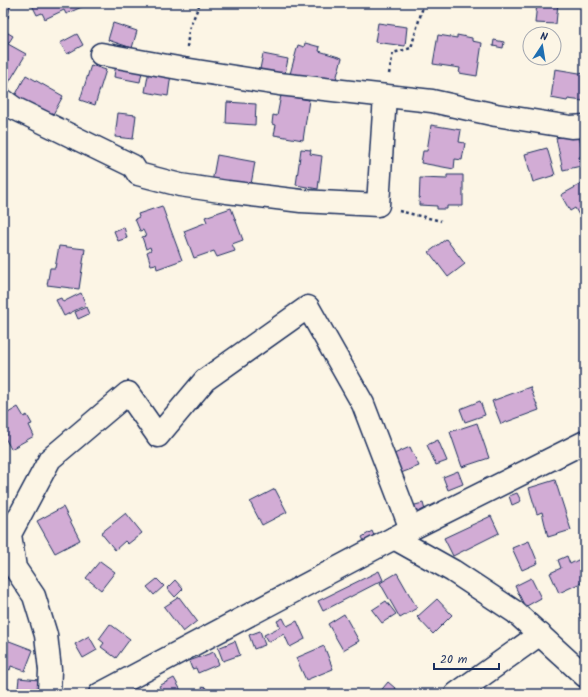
<svg xmlns="http://www.w3.org/2000/svg" width="588" height="697" viewBox="0 0 588 697" font-family="Kalam,sans-serif">
	<style>
		.building { fill: #d2acd5; stroke: #1b2f5e }
		.lines { fill: none; stroke-linecap: round; stroke-linejoin: round }
		.minor-casing { stroke: #1b2f5e; stroke-width: 25 }
		.path { stroke: #1b2f5e; stroke-width: 2.5; stroke-dasharray: 3 3; stroke-linecap: butt }
		.minor { stroke: #fcf5e5; stroke-width: 22 }
	</style>
	<rect width="100%" height="100%" fill="#fcf5e5"/>
	<filter id="ink" filterUnits="userSpaceOnUse"><feTurbulence type="fractalNoise" baseFrequency=".025" numOctaves="2"/><feDisplacementMap in="SourceGraphic" scale="8" xChannelSelector="R" yChannelSelector="G"/><feConvolveMatrix kernelMatrix="1 2 1 2 8 2 1 2 1" color-interpolation-filters="sRGB"/></filter>
	<g filter="url(#ink)">
		<g class="building">
			<polygon points="31,3 84,3 86,5 66,14 64,10 45,19 42,13 37,15"/>
			<polygon points="537,3 558,3 556,24 535,23"/>
			<polygon points="3,5 10,7 8,18 3,17"/>
			<polygon points="113,23 137,31 132,48 108,40"/>
			<polygon points="378,23 407,27 405,46 375,42"/>
			<polygon points="3,30 13,36 8,44 26,54 5,89 3,87"/>
			<polygon points="77,34 83,45 67,54 60,43"/>
			<polygon points="438,35 457,38 457,35 472,38 472,41 482,43 477,76 459,73 460,68 433,64"/>
			<polygon points="494,40 504,42 503,48 493,46"/>
			<polygon points="305,43 320,47 319,51 342,58 335,83 307,75 306,79 290,74 298,45 304,47"/>
			<polygon points="263,54 288,59 284,79 259,74"/>
			<polygon points="116,63 143,67 140,82 114,77"/>
			<polygon points="91,65 106,70 95,105 80,100"/>
			<polygon points="555,69 585,74 583,101 568,99 567,101 551,98"/>
			<polygon points="149,70 171,74 168,96 145,92"/>
			<polygon points="26,75 63,96 51,118 14,98"/>
			<polygon points="281,95 309,100 303,140 274,135 276,125 272,124 273,115 277,116"/>
			<polygon points="227,102 256,104 255,125 226,123"/>
			<polygon points="118,113 136,115 133,139 115,137"/>
			<polygon points="431,125 461,130 459,142 465,143 462,160 455,159 454,169 421,163 423,151 427,151"/>
			<polygon points="578,133 584,156 579,157 581,166 563,170 556,138"/>
			<polygon points="547,148 555,175 533,182 525,154"/>
			<polygon points="301,149 311,150 310,154 322,156 318,189 296,185"/>
			<polygon points="217,155 255,162 250,190 212,182"/>
			<polygon points="447,175 463,175 463,206 447,206 447,209 437,209 437,206 419,205 420,178 447,179"/>
			<polygon points="583,183 585,187 585,215 580,217 575,208 570,211 561,195"/>
			<polygon points="162,206 182,260 157,269 156,264 151,265 147,252 151,250 150,247 146,249 142,237 146,236 143,230 140,231 135,219 139,217 138,214"/>
			<polygon points="231,208 243,240 232,244 235,251 217,257 214,251 194,258 184,231 207,222 205,217"/>
			<polygon points="124,227 127,238 118,241 114,231"/>
			<polygon points="446,239 465,264 448,277 429,252"/>
			<polygon points="59,246 85,249 79,289 47,285 50,268 55,268"/>
			<polygon points="81,293 86,305 64,316 56,300 61,298 63,302"/>
			<polygon points="86,307 89,314 78,319 75,312"/>
			<polygon points="530,387 539,410 501,424 492,401"/>
			<polygon points="480,401 485,415 465,422 460,409"/>
			<polygon points="18,407 24,417 27,415 32,424 29,425 34,436 11,449 4,436 7,435 3,429 3,416"/>
			<polygon points="477,423 489,458 462,467 450,432"/>
			<polygon points="438,440 447,461 436,465 427,445"/>
			<polygon points="410,447 419,466 401,473 394,454"/>
			<polygon points="458,471 463,484 448,490 443,477"/>
			<polygon points="555,480 571,530 548,537 542,512 537,514 529,488"/>
			<polygon points="275,489 287,512 262,525 250,502"/>
			<polygon points="517,493 521,501 512,505 509,496"/>
			<polygon points="423,503 426,514 415,517 411,506"/>
			<polygon points="63,507 80,540 55,553 37,521"/>
			<polygon points="126,513 142,533 128,544 125,541 115,550 101,533"/>
			<polygon points="491,516 499,533 453,556 444,538"/>
			<polygon points="372,531 375,538 365,543 362,537"/>
			<polygon points="529,541 538,563 522,570 512,548"/>
			<polygon points="567,556 570,564 582,558 585,565 585,581 559,593 550,573 561,568 558,560"/>
			<polygon points="100,561 115,572 101,590 86,578"/>
			<polygon points="379,571 383,580 323,611 318,601"/>
			<polygon points="397,573 417,608 400,618 380,583"/>
			<polygon points="531,578 541,598 525,607 515,586"/>
			<polygon points="157,579 164,586 154,595 147,587"/>
			<polygon points="175,580 183,589 175,597 167,588"/>
			<polygon points="179,597 197,621 183,632 164,607"/>
			<polygon points="437,599 452,615 433,634 417,617"/>
			<polygon points="386,601 396,614 382,623 372,610"/>
			<polygon points="585,611 585,624 579,614"/>
			<polygon points="344,614 359,641 343,650 328,624"/>
			<polygon points="283,618 287,626 297,621 305,639 290,647 284,634 268,642 264,635 280,627 277,621"/>
			<polygon points="110,624 130,639 116,658 101,647 104,643 99,639"/>
			<polygon points="260,631 265,645 254,649 249,635"/>
			<polygon points="89,636 97,650 83,658 75,644"/>
			<polygon points="4,639 33,650 25,671 11,666 10,670 3,667"/>
			<polygon points="235,641 240,655 223,661 218,648"/>
			<polygon points="324,646 333,669 306,680 296,658"/>
			<polygon points="214,652 219,664 198,673 196,668 192,669 189,661"/>
			<polygon points="19,678 39,680 38,694 21,694 22,688 18,688"/>
			<polygon points="174,678 183,694 163,694 159,686"/>
			<polygon points="388,682 402,694 378,694"/>
			<polygon points="204,686 211,694 195,694"/>
			<polygon points="16,689 16,694 3,694 3,690"/>
		</g>
		<g class="lines">
			<defs>
				<g id="minor">
					<polyline points="101,54 184,69 279,84 432,101 496,115 571,127 585,126"/>
					<polyline points="3,100 14,108 133,166 138,174 180,185 227,192 301,201 378,205 385,96"/>
					<polyline points="394,538 453,571 515,612 585,676"/>
					<polyline points="49,694 50,670 46,635 34,596 15,568 10,534 50,459 128,393 158,436 205,380 308,307 363,404 411,529"/>
					<polyline points="100,694 411,529 585,442"/>
					<polyline points="456,694 540,634"/>
				</g>
			</defs>
			<use href="#minor" class="minor-casing"/>
			<g class="path">
				<polyline points="187,47 189,29 200,3"/>
				<polyline points="389,74 393,53 411,48 424,3"/>
				<polyline points="399,211 441,221"/>
			</g>
			<use href="#minor" class="minor"/>
		</g>
	</g>
	<rect width="588" height="697" fill="none" stroke="#fcf5e5" stroke-width="16"/>
	<rect x="8" y="8" width="572" height="681" fill="none" stroke="#1b2f5e" stroke-width="1.5" filter="url(#ink)"/>
	<g transform="translate(542 46) rotate(12)"><circle r="19" fill="#fcf5e5" stroke="#a2a6af"/>
	<path d="M0-3L7 15L0 10L-7 15Z" fill="#1f6fb2"/>
	<text y="-6" font-size="11" font-weight="bold" text-anchor="middle" fill="#1b2f5e">N</text>
	</g>
	<path d="M434 663v6h65v-6" fill="none" stroke="#1b2f5e" stroke-width="2"/>
	<text x="440" y="663" font-size="12" fill="#1b2f5e" stroke="#fcf5e5" stroke-width="3" paint-order="stroke">20 m</text>
</svg>
